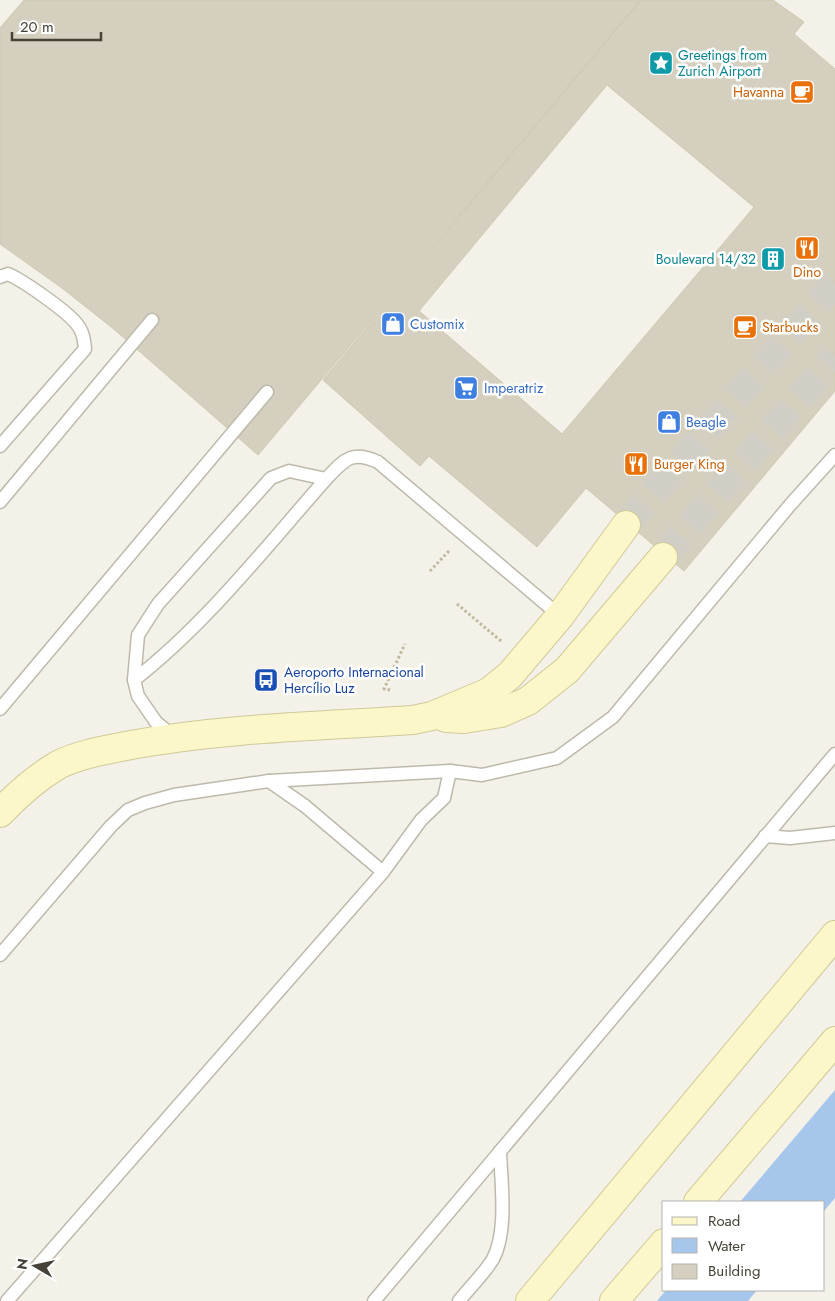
<svg xmlns="http://www.w3.org/2000/svg" width="835" height="1301" viewBox="0 0 835 1301" font-family="Jost,sans-serif">
	<style>
		.water { fill: #a7c6ec }
		.building { fill: #d4cfbe; stroke: #cec8b1; fill-rule: evenodd }
		.lines { fill: none; stroke-linecap: round; stroke-linejoin: round }
		.secondary-tunnel { stroke: #d0cec5; stroke-width: 28; stroke-dasharray: 28 14; stroke-linecap: butt }
		.lane-casing { stroke: #bebaab; stroke-width: 15 }
		.secondary-casing { stroke: #d0ca99; stroke-width: 30 }
		.path { stroke: #bfb89d; stroke-width: 3; stroke-dasharray: 2.5 2.5; stroke-linecap: butt }
		.lane { stroke: #fff; stroke-width: 12 }
		.secondary { stroke: #fcf7c9; stroke-width: 28 }
		.labels { text-anchor: middle; stroke-width: 5; stroke-linejoin: round; paint-order: stroke }
		.culture-label { font-size: 14px; fill: #0d838f; stroke: #fff; text-anchor: start }
		.food-label { font-size: 14px; fill: #c56008; stroke: #fff; text-anchor: start }
		.shop-label { font-size: 14px; fill: #366cbe; stroke: #fff; text-anchor: start }
		.transit-label { font-size: 14px; fill: #164399; stroke: #fff; text-anchor: start }
	</style>
	<rect width="100%" height="100%" fill="#f3f1e8"/>
	<g class="water">
		<polygon points="835,1090 835,1198 824,1211 824,1202 740,1202"/>
		<polygon points="666,1290 757,1290 748,1301 657,1301"/>
	</g>
	<g class="building">
		<polygon points="24,0 641,0 258,455 115,330 62,288 0,244 0,28"/>
		<path d="M641,0H773L804,22L794,34L835,69V391L684,571L586,488L537,547L429,456L420,466L323,380ZM607,85L754,207L562,434L419,311Z"/>
	</g>
	<g class="lines">
		<g class="secondary-tunnel">
			<polyline points="626,525 835,283"/>
			<polyline points="663,557 835,356"/>
		</g>
		<defs>
			<g id="lane">
				<path d="M0,277L8,274C24,281 65,310 76,323C83,331 84,339 85,349L0,446"/>
				<polyline points="0,502 152,320"/>
				<path d="M134,680C207,623 265,548 326,479C345,459 352,450 378,462L560,616"/>
				<polyline points="0,709 267,392"/>
				<polyline points="174,737 156,722 138,696 134,680 138,635 158,604 271,478 289,471 326,479"/>
				<polyline points="269,781 305,806 383,872"/>
				<polyline points="765,836 790,838 835,833"/>
				<polyline points="0,955 111,826 128,810 145,803 174,795 269,781 450,771 482,775 557,758 613,717 790,505 835,455"/>
				<polyline points="7,1301 383,872 421,820 444,798 450,771"/>
				<polyline points="374,1301 835,754"/>
				<path d="M459,1301C469,1288 484,1274 493,1259C508,1231 501,1182 500,1151"/>
			</g>
			<g id="secondary">
				<polyline points="446,718 464,719 501,713 528,701 567,670 663,557"/>
				<path d="M0,813C17,795 36,778 58,765C79,754 107,750 131,745C224,728 319,726 413,720L432,716L489,692L510,675L560,616L626,525"/>
				<polyline points="698,1202 835,1041"/>
				<polyline points="530,1301 835,935"/>
				<polyline points="614,1301 664,1243"/>
			</g>
		</defs>
		<use href="#lane" class="lane-casing"/>
		<use href="#secondary" class="secondary-casing"/>
		<g class="path">
			<polyline points="430,571 450,550"/>
			<polyline points="457,604 501,641"/>
			<polyline points="390,690 384,689 405,644"/>
		</g>
		<use href="#lane" class="lane"/>
		<use href="#secondary" class="secondary"/>
	</g>
	<defs>
		<symbol id="sight-square" viewBox="-11 -11 22 22"><rect x="-9" y="-9" width="18" height="18" rx="4" fill="#0f9aa8" stroke="#fff"/><path d="M0-6L1.8-2.2L6-1.7L2.9 1.2L3.7 5.4L0 3.3L-3.7 5.4L-2.9 1.2L-6-1.7L-1.8-2.2Z" fill="#fff"/></symbol>
		<symbol id="cafe-square" viewBox="-11 -11 22 22"><rect x="-9" y="-9" width="18" height="18" rx="4" fill="#e8710a" stroke="#fff"/><path d="M-5.5-4.5H6V0H3Q3 3.5 0 3.5H-2.5Q-5.5 3.5-5.5 0ZM3-3.2v2h1.7v-2ZM-6 4.5H4V6H-6Z" fill="#fff"/></symbol>
		<symbol id="restaurant-square" viewBox="-11 -11 22 22"><rect x="-9" y="-9" width="18" height="18" rx="4" fill="#e8710a" stroke="#fff"/><path d="M-5-6h1v4h1v-4h1v4h1v-4h1v5L-1.5 .5V6h-2V.5L-5-1ZM5-6V6H3V1.5H1.5Q1.5-4 5-6Z" fill="#fff"/></symbol>
		<symbol id="building-square" viewBox="-11 -11 22 22"><rect x="-9" y="-9" width="18" height="18" rx="4" fill="#0f9aa8" stroke="#fff"/><path d="M-4-6H4V6H1V3H-1V6H-4ZM-2.5-4.3h1.7v1.8h-1.7ZM.8-4.3h1.7v1.8H.8ZM-2.5-1h1.7V.8h-1.7ZM.8-1h1.7V.8H.8Z" fill="#fff"/></symbol>
		<symbol id="shop-square" viewBox="-11 -11 22 22"><rect x="-9" y="-9" width="18" height="18" rx="4" fill="#3f7fe0" stroke="#fff"/><path d="M-5-2.5h2.3a2.7 3.5 0 0 1 5.4 0H5L5.5 6h-11ZM-1.5-2.5h3a1.5 2.3 0 0 0-3 0Z" fill="#fff"/></symbol>
		<symbol id="supermarket-square" viewBox="-11 -11 22 22"><rect x="-9" y="-9" width="18" height="18" rx="4" fill="#3f7fe0" stroke="#fff"/><path d="M-6-5.5h2.5l.6 2H6L4.5 2H-2.5L-4.4-4H-6ZM-1.5 3.2a1.3 1.3 0 1 0 .1 0ZM3 3.2a1.3 1.3 0 1 0 .1 0Z" fill="#fff"/></symbol>
		<symbol id="bus-square" viewBox="-11 -11 22 22"><rect x="-9" y="-9" width="18" height="18" rx="4" fill="#1a4fb4" stroke="#fff"/><path d="M-5-6H5V4H4V6H2V4H-2V6H-4V4H-5ZM-3.5-4V0h7V-4ZM-3.5 1.2v1.5H-2V1.2ZM2 1.2v1.5H3.5V1.2Z" fill="#fff"/></symbol>
	</defs>
	<g fill-rule="evenodd">
		<use href="#sight-square" x="647" y="49" width="28" height="28"/>
		<use href="#cafe-square" x="788" y="78" width="28" height="28"/>
		<use href="#restaurant-square" x="793" y="234" width="28" height="28"/>
		<use href="#building-square" x="759" y="245" width="28" height="28"/>
		<use href="#shop-square" x="379" y="310" width="28" height="28"/>
		<use href="#cafe-square" x="731" y="313" width="28" height="28"/>
		<use href="#supermarket-square" x="452" y="374" width="28" height="28"/>
		<use href="#shop-square" x="655" y="408" width="28" height="28"/>
		<use href="#restaurant-square" x="622" y="450" width="28" height="28"/>
		<use href="#bus-square" x="252" y="666" width="28" height="28"/>
	</g>
	<g class="labels">
		<g class="culture-label">
			<text x="678" y="60">Greetings from<tspan x="678" dy="16">Zurich Airport</tspan></text>
			<text x="756" y="264" text-anchor="end">Boulevard 14/32</text>
		</g>
		<g class="food-label">
			<text x="784" y="97" text-anchor="end">Havanna</text>
			<text x="807" y="277" text-anchor="middle">Dino</text>
			<text x="762" y="332">Starbucks</text>
			<text x="654" y="469">Burger King</text>
		</g>
		<g class="shop-label">
			<text x="410" y="329">Customix</text>
			<text x="484" y="393">Imperatriz</text>
			<text x="686" y="427">Beagle</text>
		</g>
		<g class="transit-label">
			<text x="284" y="677">Aeroporto Internacional<tspan x="284" dy="16">Hercílio Luz</tspan></text>
		</g>
	</g>
	<rect x="662" y="1201" width="162" height="90" fill="#ffffff" stroke="#b5b3af"/>
	<rect x="672" y="1217" width="25" height="8" fill="#fcf7c9" stroke="#b5b3af"/>
	<text x="708" y="1226" font-size="15" fill="#464237">Road</text>
	<rect x="672" y="1238" width="25" height="15" fill="#a7c6ec" stroke="#b5b3af"/>
	<text x="708" y="1251" font-size="15" fill="#464237">Water</text>
	<rect x="672" y="1264" width="25" height="15" fill="#d4cfbe" stroke="#b5b3af"/>
	<text x="708" y="1276" font-size="15" fill="#464237">Building</text>
	<g transform="translate(35 1266) rotate(279)" stroke="#ffffff" stroke-width="4" paint-order="stroke">
	<path d="M0-4L9 19L0 12L-9 19Z" fill="#464237"/>
	<text y="-8" font-size="14" font-weight="bold" text-anchor="middle" fill="#464237">N</text>
	</g>
	<path d="M12 32v8h89v-8" fill="none" stroke="#464237" stroke-width="2.5"/>
	<text x="20" y="32" font-size="15" fill="#464237" stroke="#ffffff" stroke-width="4" paint-order="stroke">20 m</text>
</svg>
